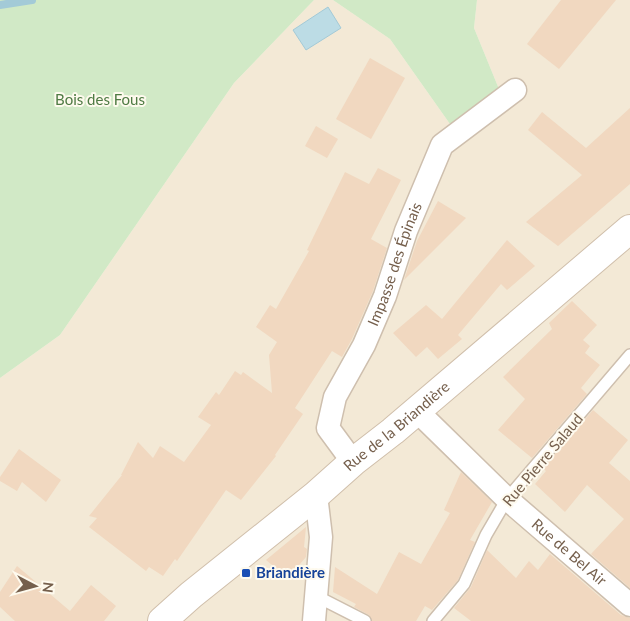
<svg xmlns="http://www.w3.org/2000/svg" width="630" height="621" viewBox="0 0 630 621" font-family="Lato,sans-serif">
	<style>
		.residential { fill: #f3e9d6 }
		.green { fill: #d1e9c6 }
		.water { fill: #bcdce5; stroke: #a3cad7 }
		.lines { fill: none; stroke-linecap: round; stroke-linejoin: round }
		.stream { stroke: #a3cad7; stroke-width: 8 }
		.building { fill: #f1d8c0 }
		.lane-casing { stroke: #cebfae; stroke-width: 14 }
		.street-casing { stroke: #cebfae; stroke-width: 25 }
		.secondary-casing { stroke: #d0bfab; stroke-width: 30 }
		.lane { stroke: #fff; stroke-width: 11 }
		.street { stroke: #fff; stroke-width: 22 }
		.secondary { stroke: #fff; stroke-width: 28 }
		.transit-dot { fill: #1a4fb4; stroke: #fefaee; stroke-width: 2 }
		.labels { text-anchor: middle; stroke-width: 4; stroke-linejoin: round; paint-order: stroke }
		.park-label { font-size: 15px; fill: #4f7b44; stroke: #fefaee }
		.street-label { font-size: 15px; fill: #755f4c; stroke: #fefaee }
		.transit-label { font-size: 15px; font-weight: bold; fill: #164399; stroke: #fefaee; text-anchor: start }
	</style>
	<rect width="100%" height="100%" fill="#fcf6e8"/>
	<polygon class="residential" points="314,0 333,0 390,39 450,124 501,94 474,28 477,0 630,0 630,621 0,621 0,378 60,335 234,83"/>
	<g class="green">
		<polygon points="0,0 314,0 234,83 60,335 0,378"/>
		<polygon points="333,0 477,0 474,28 501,94 450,124 390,39"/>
	</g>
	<polygon class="water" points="328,7 341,28 306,50 293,30"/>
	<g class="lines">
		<polyline class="stream" points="0,5 32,0"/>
	</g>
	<g class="building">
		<polygon points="561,0 616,0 559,69 527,44"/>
		<polygon points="370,58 405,78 371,139 336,119"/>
		<polygon points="630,108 630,184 558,246 526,222 582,175 528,130 542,112 586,148"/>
		<polygon points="316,126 338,139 327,158 305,146"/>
		<polygon points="378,168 401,180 371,239 387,248 373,291 352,339 342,357 332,351 295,408 303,414 275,455 276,456 241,500 226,490 177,561 175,559 163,576 149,567 146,571 89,527 97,518 89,516 122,475 121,475 138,442 153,458 160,446 184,462 211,425 198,417 216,392 219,395 235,371 241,375 243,372 272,393 269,355 277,342 256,327 270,305 276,309 309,251 307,250 345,172 369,184"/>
		<polygon points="438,201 466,218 404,280 417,241"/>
		<polygon points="507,240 535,266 507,290 501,284 458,335 462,339 438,359 427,347 416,357 393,333 426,305 442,319"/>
		<polygon points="572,301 597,325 583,340 590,346 585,353 600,365 581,388 587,394 532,458 498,430 525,399 503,377 552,329 549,323"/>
		<polygon points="593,410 628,440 609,463 630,481 630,588 591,554 624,519 587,485 565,512 535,484 546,471 543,468"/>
		<polygon points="19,449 61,480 46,502 22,482 17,491 0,481 0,477"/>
		<polygon points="461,472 492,502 470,540 475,542 458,580 432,610 425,606 416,621 372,621 369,615 354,607 356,604 333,592 335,567 377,594 399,552 421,564 450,513 444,510"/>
		<polygon points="306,527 304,547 307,549 306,557 288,578 266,560"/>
		<polygon points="487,550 516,578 529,561 538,570 550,554 621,615 630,618 630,621 471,621 454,608 471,587"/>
		<polygon points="17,566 70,611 91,585 116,606 104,621 15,621 0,607 0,592"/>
	</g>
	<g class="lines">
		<defs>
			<g id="lane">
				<polyline points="316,596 365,621"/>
				<polyline points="433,621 464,584 486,535 507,499 630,355"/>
			</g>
			<g id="street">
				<path id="s1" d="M416,410L507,499L630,605"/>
				<path id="s2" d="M353,462L328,428L335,397L364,345L385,296L406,231L442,145L515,90"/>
				<polyline points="314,621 321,537 316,495"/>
			</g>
			<g id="secondary">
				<path id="s3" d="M162,621L191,595L316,495L353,462L393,431L630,229"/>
			</g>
		</defs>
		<use href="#lane" class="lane-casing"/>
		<use href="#street" class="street-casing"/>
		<use href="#secondary" class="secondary-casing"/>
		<use href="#lane" class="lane"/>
		<use href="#street" class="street"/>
		<use href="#secondary" class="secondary"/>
	</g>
	<rect class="transit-dot" x="241" y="568" width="10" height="10" rx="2.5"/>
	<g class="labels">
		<g class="park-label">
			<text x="100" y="105">Bois des Fous</text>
		</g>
		<g class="street-label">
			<text dy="5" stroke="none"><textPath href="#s2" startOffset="220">Impasse des Épinais</textPath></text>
			<text dy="5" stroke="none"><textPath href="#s3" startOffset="305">Rue de la Briandière</textPath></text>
			<text transform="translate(543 460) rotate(-50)" y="5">Rue Pierre Salaud</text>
			<text dy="5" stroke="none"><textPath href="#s1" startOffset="209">Rue de Bel Air</textPath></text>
		</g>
		<g class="transit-label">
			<text x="256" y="578">Briandière</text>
		</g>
	</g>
	<g transform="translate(35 586) rotate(96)" stroke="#fefaee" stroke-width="4" paint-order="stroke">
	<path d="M0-4L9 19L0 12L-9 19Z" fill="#755f4c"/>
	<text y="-8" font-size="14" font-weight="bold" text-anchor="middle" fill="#755f4c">N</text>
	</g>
</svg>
